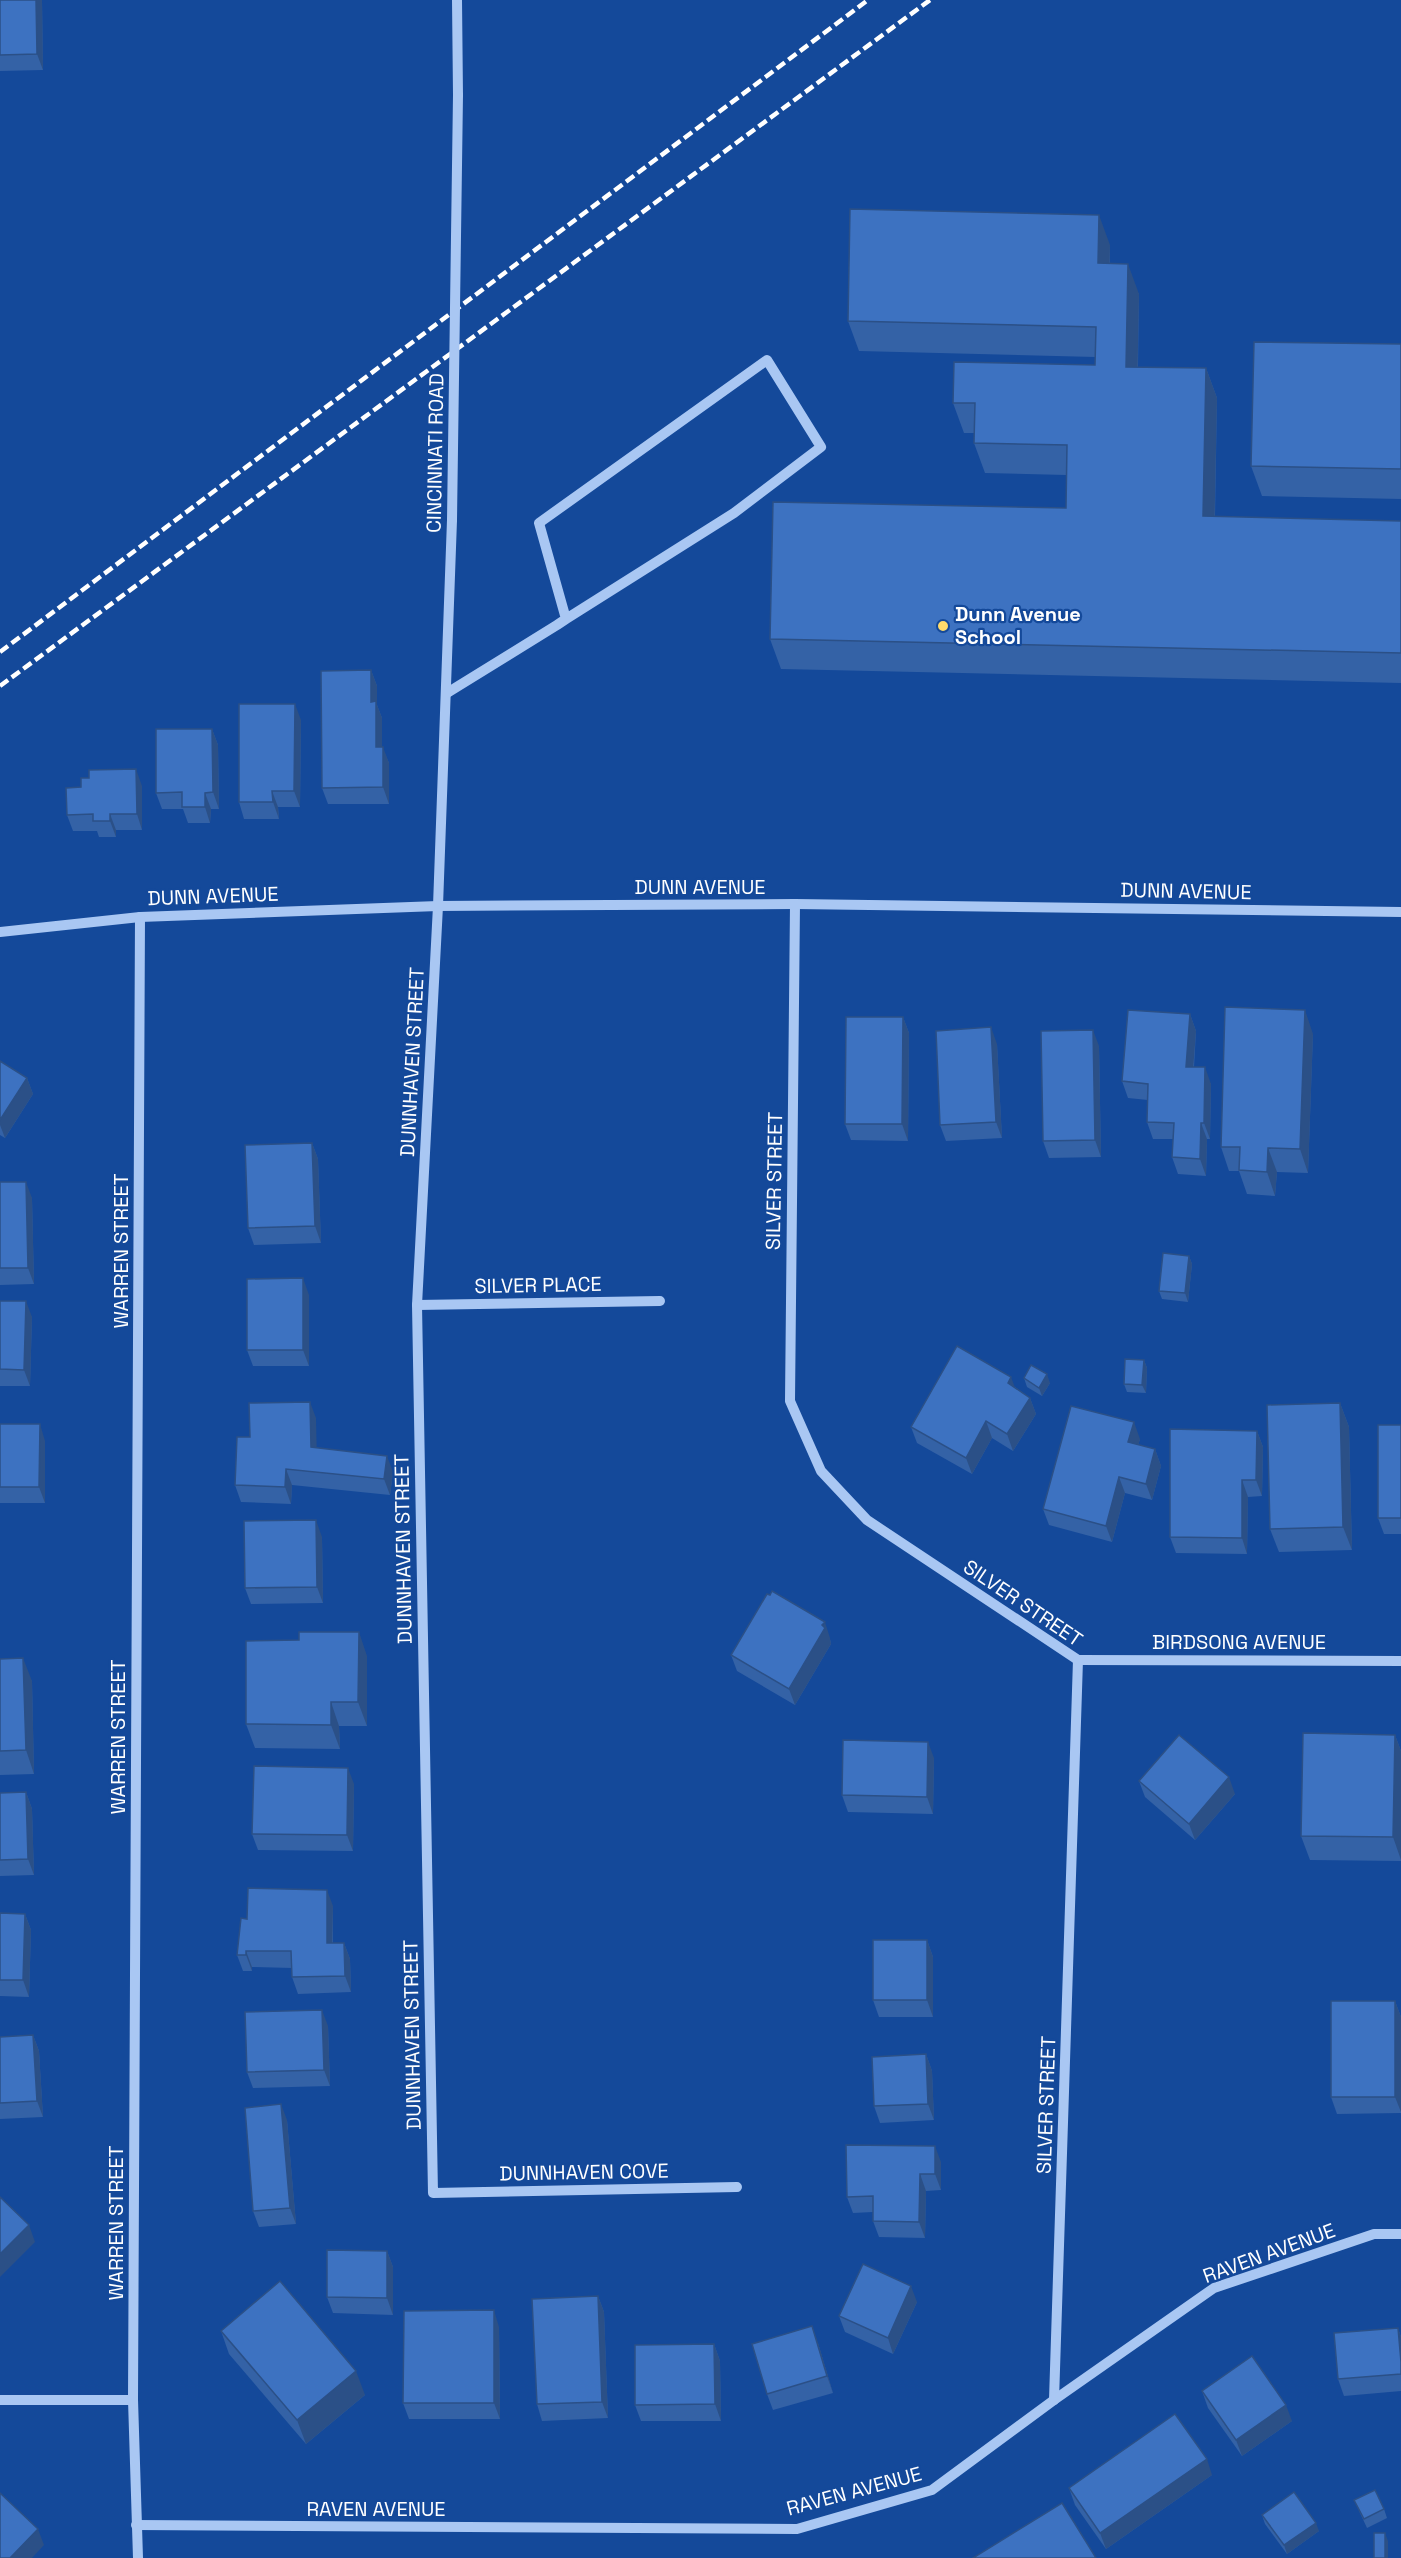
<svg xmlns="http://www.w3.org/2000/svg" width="1401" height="2558" viewBox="0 0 1401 2558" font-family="'Space Grotesk',sans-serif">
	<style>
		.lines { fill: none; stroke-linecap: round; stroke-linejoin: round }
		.minor { stroke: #a9c7f3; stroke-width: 10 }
		.rail { stroke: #fff; stroke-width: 4.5; stroke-dasharray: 10 4.5; stroke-linecap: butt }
		.minor-bridge { stroke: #a9c7f3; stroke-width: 10 }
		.wall { fill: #3462a6 }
		.shaded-wall { fill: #2b5087 }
		.building { fill: #3d72c1; stroke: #2b5087; stroke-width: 1.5 }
		.poi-dot { fill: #ffdb6b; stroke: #14499a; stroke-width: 2 }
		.labels { text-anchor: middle; stroke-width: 4.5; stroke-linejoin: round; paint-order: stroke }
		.street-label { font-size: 20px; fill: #fff; stroke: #14499a }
		.poi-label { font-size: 20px; font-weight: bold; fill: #fff; stroke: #14499a; text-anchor: start }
	</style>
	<rect width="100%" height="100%" fill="#14499a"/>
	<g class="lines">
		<g class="minor">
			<polyline points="457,0 458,95"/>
			<polyline points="452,520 438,906 417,1305 433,2193 737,2187"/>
			<polyline points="447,693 557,625 566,619 734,513 821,447 767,360 539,523 566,619"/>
			<polyline points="795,904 790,1401 821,1471 867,1520 1078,1660"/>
			<polyline points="0,932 140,917 438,906 795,904 1401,912"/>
			<polyline points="417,1305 660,1301"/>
			<polyline points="1078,1660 1401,1661"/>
			<polyline points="0,2400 133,2400"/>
			<polyline points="1054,2400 1078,1660"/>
			<polyline points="136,2525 797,2529 932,2490 1054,2400 1214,2288 1374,2234 1401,2234"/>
			<polyline points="138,2558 133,2400 140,917"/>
		</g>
		<g class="rail">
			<polyline points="0,652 868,0"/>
			<polyline points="0,686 930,0"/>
		</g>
		<polyline class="minor-bridge" points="452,520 458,95"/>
	</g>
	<g class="wall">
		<polygon points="0,0 42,0 43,70 0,71"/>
		<polygon points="1110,245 1110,263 1139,294 1138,367 1206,368 1217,398 1215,517 1401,521 1401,683 781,669 770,639 1066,508 1066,475 985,473 974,443 975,433 964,433 953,403 1095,365 1095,357 859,351 848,321"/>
		<polygon points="1401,344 1401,499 1262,496 1251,466"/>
		<polygon points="371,670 377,686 377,705 382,718 382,747 389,763 389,804 328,804 322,788"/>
		<polygon points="301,720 300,807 278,807 279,819 244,819 239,802"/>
		<polygon points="212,729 218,745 219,809 211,809 210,823 188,823 183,809 162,809 156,793"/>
		<polygon points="142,786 142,830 116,830 116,837 99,837 97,831 73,831 67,815"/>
		<polygon points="1190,1014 1196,1031 1194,1067 1211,1084 1210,1139 1207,1139 1206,1176 1178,1174 1172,1157 1173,1139 1153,1139 1147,1122 1148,1100 1128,1098 1122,1081"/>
		<polygon points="903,1017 909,1033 908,1141 851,1140 845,1124"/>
		<polygon points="1313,1034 1308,1173 1277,1172 1275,1196 1247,1194 1239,1171 1229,1171 1221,1147"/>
		<polygon points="997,1044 1002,1138 946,1141 940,1125"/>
		<polygon points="1099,1046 1101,1157 1049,1158 1043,1141"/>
		<polygon points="0,1061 27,1078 33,1094 5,1138 0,1135"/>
		<polygon points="312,1143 318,1159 321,1243 254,1245 248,1228"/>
		<polygon points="0,1182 32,1198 34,1284 0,1285"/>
		<polygon points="1189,1256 1192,1264 1188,1302 1162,1299 1159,1291"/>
		<polygon points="309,1295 309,1366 253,1366 247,1350"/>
		<polygon points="0,1301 32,1317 30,1386 0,1386"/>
		<polygon points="1144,1360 1147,1368 1146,1393 1127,1392 1124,1384"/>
		<polygon points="1024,1378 1050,1383 1042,1396 1027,1387"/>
		<polygon points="1015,1387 1030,1398 1036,1414 1013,1451 992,1438 972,1474 917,1443 911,1427"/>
		<polygon points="1340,1403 1349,1427 1352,1550 1279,1552 1270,1529"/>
		<polygon points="316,1418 316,1448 393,1472 390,1495 292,1485 291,1504 241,1502 235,1485 250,1437"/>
		<polygon points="0,1424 45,1441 45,1503 0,1503"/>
		<polygon points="1401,1425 1401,1534 1384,1534 1378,1518"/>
		<polygon points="1257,1431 1263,1447 1262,1496 1248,1497 1247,1554 1176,1553 1170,1537"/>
		<polygon points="1140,1439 1138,1445 1155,1449 1161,1466 1152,1500 1125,1493 1112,1542 1049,1525 1043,1509"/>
		<polygon points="322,1537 323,1603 251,1604 245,1588"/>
		<polygon points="830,1638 830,1639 831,1644 795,1705 737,1671 731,1655"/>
		<polygon points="367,1656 367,1726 339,1726 340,1749 255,1748 246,1724"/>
		<polygon points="0,1659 32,1681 34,1774 0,1775"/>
		<polygon points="1395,1735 1401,1751 1401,1861 1310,1860 1301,1836"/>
		<polygon points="934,1758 933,1814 848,1812 842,1795"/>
		<polygon points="1139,1781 1235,1794 1195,1840 1145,1797"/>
		<polygon points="354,1784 353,1851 258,1850 252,1834"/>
		<polygon points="26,1792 32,1809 34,1875 0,1876 0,1793"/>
		<polygon points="333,1906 333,1943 344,1943 350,1959 351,1992 298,1994 292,1977 292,1968 252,1967 252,1971 243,1971 237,1955 247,1919"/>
		<polygon points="0,1913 25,1914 31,1930 29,1997 0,1996"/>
		<polygon points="927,1940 933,1957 933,2017 879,2017 873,2000"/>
		<polygon points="1395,2001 1401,2017 1401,2113 1337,2114 1331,2097"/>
		<polygon points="328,2026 330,2086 253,2088 247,2072"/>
		<polygon points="33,2035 39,2051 43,2117 0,2119 0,2037"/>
		<polygon points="926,2054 932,2071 934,2120 880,2123 874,2106"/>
		<polygon points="287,2120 296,2224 259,2227 253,2211"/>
		<polygon points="941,2162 941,2190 926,2191 925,2238 879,2237 873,2221 873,2212 853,2213 847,2197"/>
		<polygon points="387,2251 393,2267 393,2315 333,2313 327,2297"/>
		<polygon points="598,2296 604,2312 608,2418 542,2421 537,2404"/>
		<polygon points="917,2302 893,2354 845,2332 839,2316"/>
		<polygon points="499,2327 500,2419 409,2419 403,2403"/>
		<polygon points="1398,2328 1401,2337 1401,2391 1344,2396 1338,2379"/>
		<polygon points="221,2331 365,2395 306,2444 229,2354"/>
		<polygon points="818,2343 833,2393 773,2410 767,2394"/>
		<polygon points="714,2344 720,2361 721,2421 641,2421 635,2405"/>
		<polygon points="1202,2391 1292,2421 1242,2456 1208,2408"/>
		<polygon points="1212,2475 1106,2549 1075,2505 1069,2488"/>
		<polygon points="1354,2500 1384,2509 1387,2518 1367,2528"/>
		<polygon points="1262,2515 1319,2531 1287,2554 1265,2524"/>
	</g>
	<g class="shaded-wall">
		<polygon points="36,0 42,0 43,70 37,54"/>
		<polygon points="1099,215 1110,245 1109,293 1098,263"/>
		<polygon points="1128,264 1139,294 1137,397 1126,367"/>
		<polygon points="1206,368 1217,398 1214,546 1203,516"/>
		<polygon points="371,670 377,686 377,705 382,718 382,763 376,747 371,702"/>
		<polygon points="295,704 301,720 300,807 294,791"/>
		<polygon points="212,729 218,745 219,809 213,792"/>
		<polygon points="383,747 389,763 389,804 383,787"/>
		<polygon points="136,769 142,786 142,830 137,814"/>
		<polygon points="272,791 278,807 279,819 273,802"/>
		<polygon points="205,793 211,809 210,823 205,807"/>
		<polygon points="110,814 116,830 116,837 110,821"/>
		<polygon points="1305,1010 1313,1034 1308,1173 1300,1149"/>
		<polygon points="1190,1014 1196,1031 1192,1083 1186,1067"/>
		<polygon points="903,1017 909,1033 908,1141 902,1124"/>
		<polygon points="991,1027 997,1044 1002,1138 996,1122"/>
		<polygon points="1093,1030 1099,1046 1101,1157 1095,1140"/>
		<polygon points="1205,1067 1211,1084 1210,1139 1204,1123"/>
		<polygon points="27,1078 33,1094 5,1138 0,1125 0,1120"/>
		<polygon points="1201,1123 1207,1139 1206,1176 1200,1159"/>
		<polygon points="312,1143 318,1159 321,1243 315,1226"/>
		<polygon points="1268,1148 1277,1172 1275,1196 1267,1172"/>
		<polygon points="26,1182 32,1198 34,1284 28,1268"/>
		<polygon points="1189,1256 1192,1264 1188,1302 1185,1293"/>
		<polygon points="303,1278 309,1295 309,1366 303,1350"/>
		<polygon points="26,1301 32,1317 30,1386 24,1370"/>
		<polygon points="1144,1360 1147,1368 1146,1393 1142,1385"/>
		<polygon points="1047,1374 1050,1383 1042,1396 1039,1388"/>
		<polygon points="1011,1377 1017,1393 1008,1383"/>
		<polygon points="1030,1398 1036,1414 1013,1451 1007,1434"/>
		<polygon points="310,1402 316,1418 317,1463 311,1447"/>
		<polygon points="1340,1403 1349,1427 1352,1550 1343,1527"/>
		<polygon points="986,1421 992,1438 972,1474 966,1458"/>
		<polygon points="1134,1422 1140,1439 1134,1459 1128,1442"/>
		<polygon points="40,1424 45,1441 45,1503 39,1487"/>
		<polygon points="1257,1431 1263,1447 1262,1496 1256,1480"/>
		<polygon points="1155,1449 1161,1466 1152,1500 1146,1484"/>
		<polygon points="387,1456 393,1472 390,1495 384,1479"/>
		<polygon points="286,1469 292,1485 291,1504 285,1487"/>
		<polygon points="1119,1477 1125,1493 1112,1542 1106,1526"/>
		<polygon points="1242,1480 1248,1497 1247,1554 1242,1538"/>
		<polygon points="316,1520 322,1537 323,1603 317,1587"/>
		<polygon points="825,1622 830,1638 830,1639 831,1644 795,1705 789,1689"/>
		<polygon points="359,1632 367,1656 367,1726 358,1702"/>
		<polygon points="23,1658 32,1681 34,1774 26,1750"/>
		<polygon points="331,1702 339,1726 340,1749 331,1725"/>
		<polygon points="1395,1735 1401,1751 1401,1860 1393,1837"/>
		<polygon points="928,1742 934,1758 933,1814 927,1797"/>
		<polygon points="348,1768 354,1784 353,1851 347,1835"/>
		<polygon points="1229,1777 1235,1794 1195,1840 1189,1824"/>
		<polygon points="26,1792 32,1809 34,1875 28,1859"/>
		<polygon points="327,1890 333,1906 332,1960 327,1943"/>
		<polygon points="25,1914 31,1930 29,1997 23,1980"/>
		<polygon points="927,1940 933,1957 933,2017 927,2000"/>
		<polygon points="344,1943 350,1959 351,1992 345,1976"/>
		<polygon points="246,1951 252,1967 252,1971 246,1955"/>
		<polygon points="1395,2001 1401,2017 1401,2112 1395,2097"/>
		<polygon points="322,2010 328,2026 330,2086 324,2070"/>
		<polygon points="33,2035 39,2051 43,2117 37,2101"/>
		<polygon points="926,2054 932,2071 934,2120 928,2104"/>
		<polygon points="281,2104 287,2120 296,2224 290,2208"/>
		<polygon points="935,2146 941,2162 941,2190 935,2174"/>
		<polygon points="920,2174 926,2191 925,2238 919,2222"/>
		<polygon points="29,2225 35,2242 0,2277 0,2254"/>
		<polygon points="387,2251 393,2267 393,2315 387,2298"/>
		<polygon points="911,2286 917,2302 893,2354 888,2338"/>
		<polygon points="598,2296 604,2312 608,2418 602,2402"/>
		<polygon points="494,2310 499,2327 500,2419 494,2403"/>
		<polygon points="812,2326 818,2343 833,2393 827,2376"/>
		<polygon points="1398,2328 1401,2337 1401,2362"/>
		<polygon points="714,2344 720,2361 721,2421 715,2404"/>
		<polygon points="356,2371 365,2395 306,2444 297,2420"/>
		<polygon points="1286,2405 1292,2421 1242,2456 1236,2440"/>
		<polygon points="1207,2459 1212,2475 1106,2549 1100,2533"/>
		<polygon points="1316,2523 1319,2531 1287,2554 1284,2545"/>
		<polygon points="38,2529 44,2545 32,2558 10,2558"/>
		<polygon points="1385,2533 1388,2541 1388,2558 1385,2558"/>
	</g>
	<g class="building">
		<polygon points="0,0 36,0 37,54 0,55"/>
		<polygon points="850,209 1099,215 1098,263 1128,264 1126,367 1206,368 1203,516 1401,521 1401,653 770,639 773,502 1066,508 1067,445 974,443 975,403 953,403 954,362 1095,365 1096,327 848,321"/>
		<polygon points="1254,342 1401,344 1401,469 1251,466"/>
		<polygon points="371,670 371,702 376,701 376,747 383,747 383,787 322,788 321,671"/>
		<polygon points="239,704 295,704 294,791 272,791 273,802 239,802"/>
		<polygon points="156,729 212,729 213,792 205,793 205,807 182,807 182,792 156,793"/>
		<polygon points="136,769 137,814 110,814 110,821 93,821 93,814 67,815 66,788 81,787 81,778 89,778 89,770"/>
		<polygon points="1225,1007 1305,1010 1300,1149 1268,1148 1267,1172 1239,1170 1240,1147 1221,1147"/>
		<polygon points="1128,1010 1190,1014 1186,1067 1205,1067 1204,1123 1201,1123 1200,1159 1172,1157 1174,1123 1147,1122 1148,1084 1122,1081"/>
		<polygon points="846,1017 903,1017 902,1124 845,1124"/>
		<polygon points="991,1027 996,1122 940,1125 936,1031"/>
		<polygon points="1093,1030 1095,1140 1043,1141 1041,1031"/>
		<polygon points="0,1061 27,1078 0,1120"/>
		<polygon points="312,1143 315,1226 248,1228 245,1145"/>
		<polygon points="0,1182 26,1182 28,1268 0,1268"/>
		<polygon points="1163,1253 1189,1256 1185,1293 1159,1291"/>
		<polygon points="303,1278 303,1350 247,1350 247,1279"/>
		<polygon points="0,1301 26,1301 24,1370 0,1369"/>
		<polygon points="957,1346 1011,1377 1008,1383 1030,1398 1007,1434 986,1421 966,1458 911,1427"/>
		<polygon points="1125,1359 1144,1360 1142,1385 1124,1384"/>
		<polygon points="1031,1365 1047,1374 1039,1388 1024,1378"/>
		<polygon points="310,1402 311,1447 387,1456 384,1479 286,1469 285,1487 235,1485 237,1437 250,1437 249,1403"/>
		<polygon points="1340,1403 1343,1527 1270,1529 1267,1405"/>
		<polygon points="1071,1406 1134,1422 1128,1442 1155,1449 1146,1484 1119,1477 1106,1526 1043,1509"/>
		<polygon points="0,1424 40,1424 39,1487 0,1487"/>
		<rect x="1378" y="1425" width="23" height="93"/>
		<polygon points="1170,1429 1257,1431 1256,1480 1242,1480 1242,1538 1170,1537"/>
		<polygon points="316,1520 317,1587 245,1588 244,1521"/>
		<polygon points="772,1591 825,1622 822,1625 825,1628 789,1689 731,1655 767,1594 770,1595"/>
		<polygon points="299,1632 359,1632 358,1702 331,1702 331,1725 246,1724 246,1641 299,1640"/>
		<polygon points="23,1658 26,1750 0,1751 0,1659"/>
		<polygon points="1303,1733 1395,1735 1393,1837 1301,1836"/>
		<polygon points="1179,1735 1229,1777 1189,1824 1139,1781"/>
		<polygon points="843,1740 928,1742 927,1797 842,1795"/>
		<polygon points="254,1766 348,1768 347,1835 252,1834"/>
		<polygon points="26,1792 28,1859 0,1860 0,1793"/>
		<polygon points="248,1888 327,1890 327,1943 344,1943 345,1976 292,1977 291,1951 246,1951 246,1955 237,1955 241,1918 247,1919"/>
		<polygon points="0,1913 25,1914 23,1980 0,1980"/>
		<rect x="873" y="1940" width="54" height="60"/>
		<rect x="1331" y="2001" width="64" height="96"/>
		<polygon points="322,2010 324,2070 247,2072 245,2012"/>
		<polygon points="33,2035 37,2101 0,2103 0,2037"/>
		<polygon points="926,2054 928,2104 874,2106 872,2057"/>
		<polygon points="281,2104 290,2208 253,2211 245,2108"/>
		<polygon points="846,2145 935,2146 935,2174 920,2174 919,2222 873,2221 873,2196 847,2197"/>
		<polygon points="0,2197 29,2225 0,2254"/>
		<polygon points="327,2250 387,2251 387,2298 327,2297"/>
		<polygon points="863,2264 911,2286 888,2338 839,2316"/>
		<polygon points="280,2281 356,2371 297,2420 221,2331"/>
		<polygon points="598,2296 602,2402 537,2404 532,2299"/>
		<polygon points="494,2310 494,2403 403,2403 404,2311"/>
		<polygon points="812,2326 827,2376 767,2394 752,2344"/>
		<polygon points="1398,2328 1401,2362 1401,2374 1338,2379 1334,2333"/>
		<polygon points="714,2344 715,2404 635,2405 635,2345"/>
		<polygon points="1252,2356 1286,2405 1236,2440 1202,2391"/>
		<polygon points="1175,2414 1207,2459 1100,2533 1069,2488"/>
		<polygon points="1375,2490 1384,2509 1364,2519 1354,2500"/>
		<polygon points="1294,2492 1316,2523 1284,2545 1262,2515"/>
		<polygon points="0,2493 38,2529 10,2558 0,2558"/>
		<polygon points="1062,2503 1096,2558 973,2558"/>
		<rect x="1374" y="2533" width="11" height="25"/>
	</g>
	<circle class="poi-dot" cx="943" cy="626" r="6"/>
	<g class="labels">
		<g class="street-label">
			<text transform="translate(435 453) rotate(-89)" y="7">CINCINNATI ROAD</text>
			<text x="700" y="894">DUNN AVENUE</text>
			<text transform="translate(1186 891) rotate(1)" y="7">DUNN AVENUE</text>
			<text transform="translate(213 896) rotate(-2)" y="7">DUNN AVENUE</text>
			<text transform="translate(412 1062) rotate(-87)" y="7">DUNNHAVEN STREET</text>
			<text transform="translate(774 1181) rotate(-89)" y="7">SILVER STREET</text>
			<text transform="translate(121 1251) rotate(-90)" y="7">WARREN STREET</text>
			<text transform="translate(538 1285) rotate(-1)" y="7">SILVER PLACE</text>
			<text transform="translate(403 1549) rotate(-91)" y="7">DUNNHAVEN STREET</text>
			<text transform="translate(1023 1603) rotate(34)" y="7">SILVER STREET</text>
			<text x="1239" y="1649">BIRDSONG AVENUE</text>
			<text transform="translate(118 1737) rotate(-90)" y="7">WARREN STREET</text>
			<text transform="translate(412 2035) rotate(-91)" y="7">DUNNHAVEN STREET</text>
			<text transform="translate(1046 2105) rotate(-88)" y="7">SILVER STREET</text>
			<text transform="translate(584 2172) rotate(-1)" y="7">DUNNHAVEN COVE</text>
			<text transform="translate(116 2223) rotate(-90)" y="7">WARREN STREET</text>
			<text transform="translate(1269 2253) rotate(-20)" y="7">RAVEN AVENUE</text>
			<text transform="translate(854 2491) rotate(-15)" y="7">RAVEN AVENUE</text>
			<text x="376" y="2516">RAVEN AVENUE</text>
		</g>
		<g class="poi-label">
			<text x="955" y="621">Dunn Avenue<tspan x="955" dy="23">School</tspan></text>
		</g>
	</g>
</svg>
